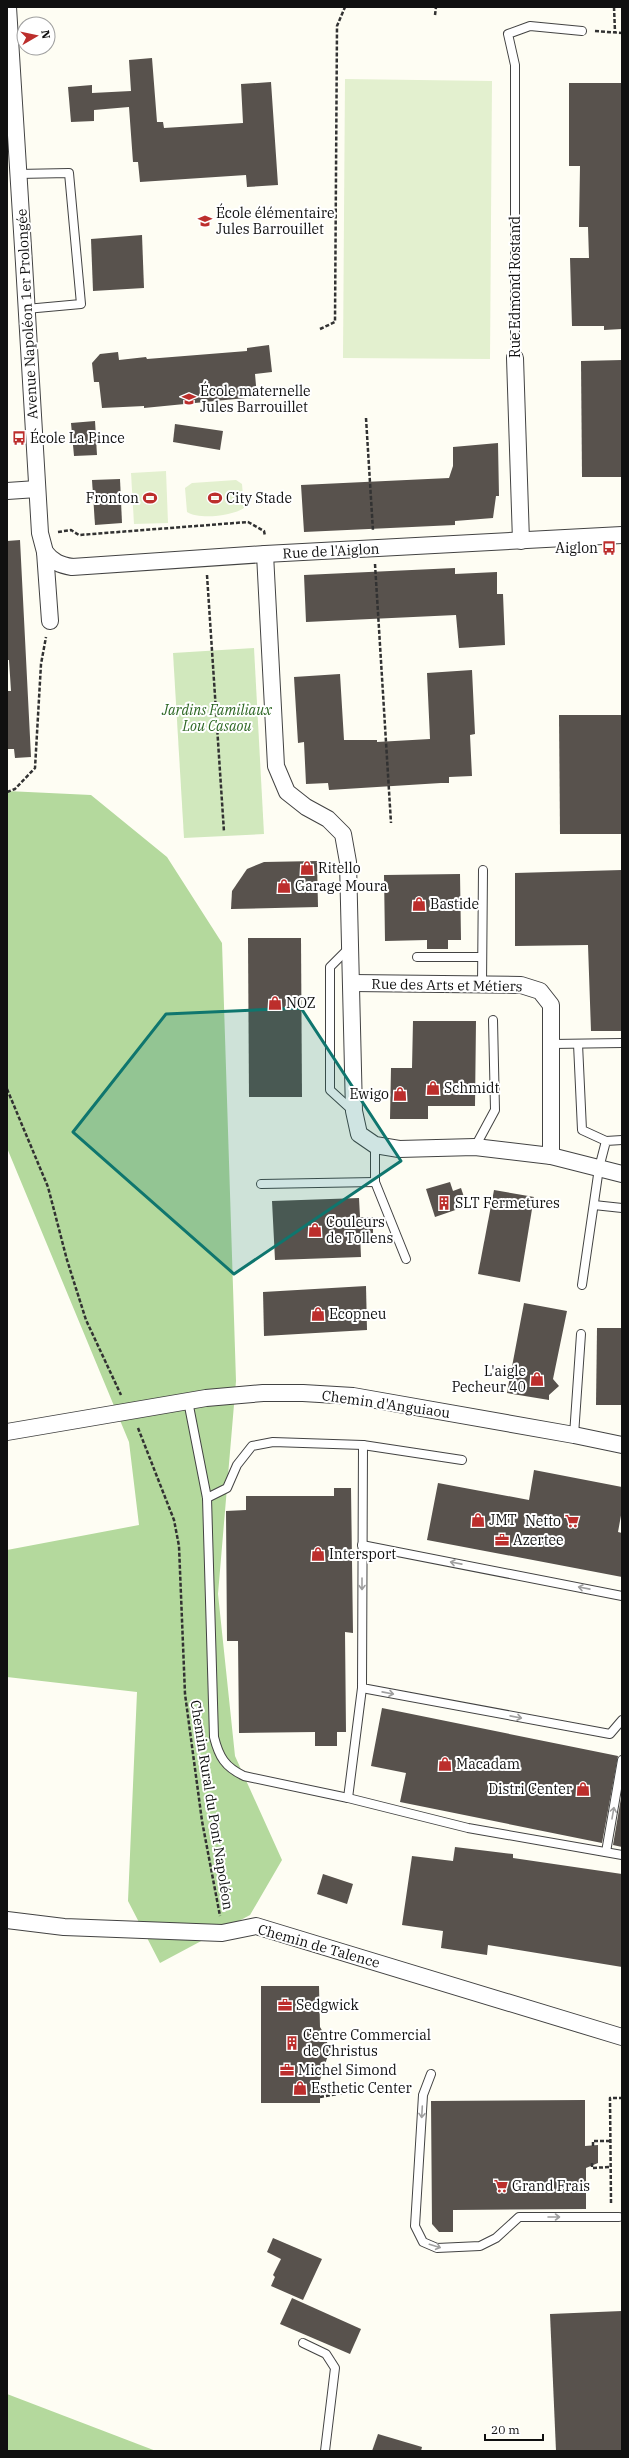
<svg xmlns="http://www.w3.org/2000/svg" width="629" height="2458" viewBox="0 0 629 2458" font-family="'IBM Plex Serif',serif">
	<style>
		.green { fill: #d1e8bd }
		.forest { fill: #b4d99d }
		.pitch { fill: #e3f0cf }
		.building { fill: #58524d }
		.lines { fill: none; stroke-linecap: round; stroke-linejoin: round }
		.lane-casing { stroke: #434343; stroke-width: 10 }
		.street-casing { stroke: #434343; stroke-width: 18 }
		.path { stroke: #323232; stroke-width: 2.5; stroke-dasharray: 4 2; stroke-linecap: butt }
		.lane { stroke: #fff; stroke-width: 8 }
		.street { stroke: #fff; stroke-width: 16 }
		.oneway { stroke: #9f9f9f }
		.marked { fill: #0f766e; fill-opacity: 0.2; stroke: #0f766e; stroke-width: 3; stroke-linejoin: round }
		.labels { text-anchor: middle; stroke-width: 4; stroke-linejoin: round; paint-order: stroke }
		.poi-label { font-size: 14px; fill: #101010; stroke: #fff; text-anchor: start }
		.street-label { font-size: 14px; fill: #101010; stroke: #fff }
		.park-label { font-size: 14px; font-style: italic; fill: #2c6622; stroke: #fff }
	</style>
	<rect width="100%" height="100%" fill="#fefdf3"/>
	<polygon class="green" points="254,648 264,834 184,838 173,653"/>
	<g class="forest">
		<polygon points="7,791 91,795 167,857 222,943 236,1381 218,1594 235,1756 282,1860 250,1915 160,1963 128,1901 137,1692 7,1677 7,1550 139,1525 129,1442 7,1148"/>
		<polygon points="7,2394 156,2451 7,2451"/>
	</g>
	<g class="pitch">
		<polygon points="345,79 492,81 490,359 343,358"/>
		<polygon points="166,471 168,523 134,524 131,473"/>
		<path d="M236,480L242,484L244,508C232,516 199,520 187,512L185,488L192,483Z"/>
	</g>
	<g class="building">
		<polygon points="152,58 157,122 163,122 164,128 243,123 241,84 271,82 278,185 247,187 246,175 140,182 138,162 133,162 129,107 94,110 94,121 71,122 68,87 92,85 92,93 131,91 129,60"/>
		<polygon points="569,83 622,83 622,329 604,330 604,326 572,326 570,258 589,258 588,227 579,227 580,166 569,166"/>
		<polygon points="142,235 144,288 93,291 91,239"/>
		<polygon points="269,345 272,372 255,374 257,397 144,408 144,406 102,408 99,382 94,382 92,363 100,354 118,352 119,360 146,357 147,359 247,351 247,348"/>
		<polygon points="622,360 622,477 582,477 581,361"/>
		<polygon points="95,421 97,455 74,456 71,423"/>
		<polygon points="175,424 223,431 220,450 173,442"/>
		<polygon points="498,443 499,496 496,496 493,518 455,521 455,525 304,532 301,485 449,478 453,466 453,447"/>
		<polygon points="120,479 122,523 95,525 92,480"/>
		<polygon points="20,540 31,757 15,758 14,749 7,749 7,691 11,691 9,660 7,660 7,541"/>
		<polygon points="455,568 455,574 497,572 497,594 503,594 505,645 459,648 456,615 306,622 304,575"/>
		<polygon points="472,670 475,734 470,735 472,776 449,777 449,783 441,783 329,790 328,783 306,784 304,742 298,743 294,677 340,674 344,740 377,740 377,742 430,739 427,673"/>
		<polygon points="559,715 622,715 622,834 560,834"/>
		<polygon points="317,861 318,907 231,909 232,891 247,869 264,862"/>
		<polygon points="622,870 622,1031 591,1031 588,945 515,946 515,873"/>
		<polygon points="460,874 461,940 448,940 448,949 427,949 427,940 385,941 384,875"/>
		<polygon points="248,938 301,938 302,1097 249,1097"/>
		<polygon points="413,1021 476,1021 475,1106 428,1106 428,1119 390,1119 391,1068 412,1068"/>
		<polygon points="450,1182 453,1191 461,1188 467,1206 435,1217 426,1189"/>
		<polygon points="494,1190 534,1197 520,1282 478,1274"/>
		<polygon points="359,1198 360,1217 373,1217 373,1233 360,1234 361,1257 275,1260 272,1201"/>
		<polygon points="366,1286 367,1330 264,1336 263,1292"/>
		<polygon points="524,1303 567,1311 553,1379 559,1386 549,1395 549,1400 507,1393"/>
		<polygon points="597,1328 622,1328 622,1405 596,1405"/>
		<polygon points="534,1470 622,1487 622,1510 618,1532 622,1533 622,1577 427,1540 438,1483 529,1500"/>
		<polygon points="334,1488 351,1488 353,1633 345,1632 346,1732 337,1732 337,1746 315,1746 315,1732 239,1733 238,1641 227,1641 226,1511 246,1510 246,1496 334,1496"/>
		<polygon points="382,1708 618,1756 602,1843 400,1802 406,1773 371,1766"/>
		<polygon points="622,1792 622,1847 613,1845"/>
		<polygon points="455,1847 513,1854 513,1858 622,1874 622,1967 488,1945 487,1955 441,1948 443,1931 402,1925 412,1856 453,1861"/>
		<polygon points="323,1874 353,1884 347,1904 317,1894"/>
		<polygon points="261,1986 319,1986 320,2027 326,2037 329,2052 320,2080 320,2103 261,2103"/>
		<polygon points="585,2100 585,2146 598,2145 598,2163 586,2168 586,2209 453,2210 453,2232 439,2232 432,2224 431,2101"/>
		<polygon points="273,2238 322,2259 303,2300 271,2286 275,2277 273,2275 281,2259 267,2252"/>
		<polygon points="292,2298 361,2329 350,2354 280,2324"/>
		<polygon points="622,2311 622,2451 556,2451 550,2314"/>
		<polygon points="378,2434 422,2447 421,2451 372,2451"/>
	</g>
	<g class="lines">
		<defs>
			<g id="lane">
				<polyline points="18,174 69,173 81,304 26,309"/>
				<polyline points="515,358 515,65 508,34 530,26 582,31"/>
				<polyline points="350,947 330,967 330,1090 353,1111"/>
				<polyline points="417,957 482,957"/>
				<polyline points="482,984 483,870"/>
				<polyline points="552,1044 622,1043"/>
				<polyline points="578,1044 582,1130 606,1141"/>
				<polyline points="375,1145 375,1182 406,1259"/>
				<polyline points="475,1147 495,1110 493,1020"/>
				<polyline points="261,1184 375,1182"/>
				<polyline points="594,1205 622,1208"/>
				<polyline points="582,1285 599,1168 606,1141 622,1140"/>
				<path d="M188,1401L207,1498L214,1737C219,1757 225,1767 244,1776L348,1798L468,1828L622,1855"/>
				<polyline points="574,1435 581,1334"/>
				<polyline points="363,1445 362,1688 610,1734 622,1720"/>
				<polyline points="207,1498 227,1488 237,1465 252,1446 273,1442 363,1445 462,1460"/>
				<polyline points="362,1545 622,1596"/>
				<polyline points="348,1798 362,1688"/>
				<polyline points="606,1852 622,1760"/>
				<polyline points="431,2074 423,2095 415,2226 423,2242 437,2248 480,2246 496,2238 519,2217 619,2217"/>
				<polyline points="303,2343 326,2354 335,2368 325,2451"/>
			</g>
			<g id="street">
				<path d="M8,7C20,182 29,358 40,533L45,552L50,621"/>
				<polyline points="515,358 521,541"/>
				<polyline points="7,491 37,489"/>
				<path d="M45,552C53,562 60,565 72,567L265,554L622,535"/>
				<polyline points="265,554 276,766 287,792 306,807 328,819 343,834 348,862 354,1111 359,1134 375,1145 399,1149 475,1147 551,1156 622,1174"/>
				<polyline points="352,983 521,985 540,991 551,1005 551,1156"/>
				<polyline points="7,1432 206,1398 263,1393 303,1393 353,1396 574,1435 622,1445"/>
				<polyline points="7,1920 64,1927 222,1933 256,1926 622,2037"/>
			</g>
		</defs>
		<use href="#lane" class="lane-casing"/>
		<use href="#street" class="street-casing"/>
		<g class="path">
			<polyline points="614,7 615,32"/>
			<polyline points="435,15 436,7"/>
			<polyline points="595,31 622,33"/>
			<polyline points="320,329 335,322 337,26 345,7"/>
			<polyline points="366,418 373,531"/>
			<polyline points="58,532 71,530 79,535 248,522 264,531 265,536"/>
			<polyline points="375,564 391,823"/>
			<polyline points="207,575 224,832"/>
			<polyline points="7,792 15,789 35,768 41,664 46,637"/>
			<polyline points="7,1089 48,1187 67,1260 86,1320 121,1395"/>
			<polyline points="372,1226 378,1225"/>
			<polyline points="138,1428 174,1520 179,1546 185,1694 202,1821 220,1916"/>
			<polyline points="320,2097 354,2091"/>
			<polyline points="593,2146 593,2141 610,2141"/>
			<polyline points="592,2163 592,2168 610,2167"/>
			<polyline points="611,2203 610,2098 622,2098"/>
		</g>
		<use href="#lane" class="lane"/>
		<use href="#street" class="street"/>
	</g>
	<defs><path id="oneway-shaft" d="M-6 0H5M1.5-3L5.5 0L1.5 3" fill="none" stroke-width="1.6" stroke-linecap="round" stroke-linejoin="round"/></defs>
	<g class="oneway">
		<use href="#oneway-shaft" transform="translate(456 1563) rotate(-169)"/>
		<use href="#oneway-shaft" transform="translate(362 1584) rotate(90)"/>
		<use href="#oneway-shaft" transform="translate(584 1588) rotate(-169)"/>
		<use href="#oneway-shaft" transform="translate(388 1693) rotate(11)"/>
		<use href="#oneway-shaft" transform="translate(516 1717) rotate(11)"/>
		<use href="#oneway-shaft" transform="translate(613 1813) rotate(-80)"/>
		<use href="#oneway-shaft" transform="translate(422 2112) rotate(93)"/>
		<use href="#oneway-shaft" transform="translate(554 2217)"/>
		<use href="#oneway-shaft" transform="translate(435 2246) rotate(17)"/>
	</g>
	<path class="marked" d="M301,1008L401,1161L234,1274L73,1132L166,1014Z"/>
	<defs>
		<symbol id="school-bare" viewBox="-9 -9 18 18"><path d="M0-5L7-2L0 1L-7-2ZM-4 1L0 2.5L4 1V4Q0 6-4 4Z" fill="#bc2e2c" stroke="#fff" stroke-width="2.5" paint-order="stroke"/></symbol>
		<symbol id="bus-bare" viewBox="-9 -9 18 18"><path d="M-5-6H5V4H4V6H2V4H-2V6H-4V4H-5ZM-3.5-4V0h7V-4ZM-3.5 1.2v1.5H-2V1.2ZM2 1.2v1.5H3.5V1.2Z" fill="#bc2e2c" stroke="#fff" stroke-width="2.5" paint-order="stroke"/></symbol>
		<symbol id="stadium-bare" viewBox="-9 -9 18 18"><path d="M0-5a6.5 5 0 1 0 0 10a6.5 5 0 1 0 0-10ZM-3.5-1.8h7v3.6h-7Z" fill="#bc2e2c" stroke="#fff" stroke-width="2.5" paint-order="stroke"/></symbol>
		<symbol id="shop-bare" viewBox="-9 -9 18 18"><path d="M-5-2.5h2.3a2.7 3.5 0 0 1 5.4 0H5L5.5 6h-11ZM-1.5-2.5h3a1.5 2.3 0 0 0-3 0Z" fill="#bc2e2c" stroke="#fff" stroke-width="2.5" paint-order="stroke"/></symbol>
		<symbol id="building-bare" viewBox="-9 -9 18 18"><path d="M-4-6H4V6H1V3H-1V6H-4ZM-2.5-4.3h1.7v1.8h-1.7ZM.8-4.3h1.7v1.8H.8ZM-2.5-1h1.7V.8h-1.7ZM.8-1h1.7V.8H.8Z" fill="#bc2e2c" stroke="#fff" stroke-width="2.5" paint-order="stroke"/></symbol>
		<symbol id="supermarket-bare" viewBox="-9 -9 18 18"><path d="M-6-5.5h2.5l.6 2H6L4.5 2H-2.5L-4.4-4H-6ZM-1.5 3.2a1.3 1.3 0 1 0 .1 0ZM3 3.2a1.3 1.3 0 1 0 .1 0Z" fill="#bc2e2c" stroke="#fff" stroke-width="2.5" paint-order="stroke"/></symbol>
		<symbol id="office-bare" viewBox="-9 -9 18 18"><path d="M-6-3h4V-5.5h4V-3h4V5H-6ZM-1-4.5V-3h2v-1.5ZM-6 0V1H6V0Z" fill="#bc2e2c" stroke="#fff" stroke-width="2.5" paint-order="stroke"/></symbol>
	</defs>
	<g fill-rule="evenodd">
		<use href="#school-bare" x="195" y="211" width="20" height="20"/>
		<use href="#school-bare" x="179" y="389" width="20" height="20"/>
		<use href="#bus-bare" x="9" y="428" width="20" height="20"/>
		<use href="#stadium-bare" x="140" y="488" width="20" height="20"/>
		<use href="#stadium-bare" x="205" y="488" width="20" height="20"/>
		<use href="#bus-bare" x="599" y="538" width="20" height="20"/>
		<use href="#shop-bare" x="297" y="858" width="20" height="20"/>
		<use href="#shop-bare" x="274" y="876" width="20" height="20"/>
		<use href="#shop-bare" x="409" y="894" width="20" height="20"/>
		<use href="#shop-bare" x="265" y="993" width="20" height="20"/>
		<use href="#shop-bare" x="423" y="1078" width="20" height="20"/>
		<use href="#shop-bare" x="390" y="1084" width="20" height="20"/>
		<use href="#building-bare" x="434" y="1193" width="20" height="20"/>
		<use href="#shop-bare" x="305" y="1220" width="20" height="20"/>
		<use href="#shop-bare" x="308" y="1304" width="20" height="20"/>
		<use href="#shop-bare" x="527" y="1369" width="20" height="20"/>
		<use href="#shop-bare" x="468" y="1510" width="20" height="20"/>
		<use href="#supermarket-bare" x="562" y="1511" width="20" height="20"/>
		<use href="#office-bare" x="492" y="1530" width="20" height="20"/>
		<use href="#shop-bare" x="308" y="1544" width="20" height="20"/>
		<use href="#shop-bare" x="435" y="1754" width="20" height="20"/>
		<use href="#shop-bare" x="573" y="1779" width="20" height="20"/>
		<use href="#office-bare" x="275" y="1995" width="20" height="20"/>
		<use href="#building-bare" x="282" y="2033" width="20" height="20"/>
		<use href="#office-bare" x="277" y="2060" width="20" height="20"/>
		<use href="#shop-bare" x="290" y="2078" width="20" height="20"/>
		<use href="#supermarket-bare" x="491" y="2176" width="20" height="20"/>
	</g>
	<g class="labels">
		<g class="poi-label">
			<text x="216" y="218">École élémentaire<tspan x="216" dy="16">Jules Barrouillet</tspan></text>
			<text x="200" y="396">École maternelle<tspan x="200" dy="16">Jules Barrouillet</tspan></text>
			<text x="30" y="443">École La Pince</text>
			<text x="139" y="503" text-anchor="end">Fronton</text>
			<text x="226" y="503">City Stade</text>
			<text x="598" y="553" text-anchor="end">Aiglon</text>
			<text x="318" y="873">Ritello</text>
			<text x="295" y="891">Garage Moura</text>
			<text x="430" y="909">Bastide</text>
			<text x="286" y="1008">NOZ</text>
			<text x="444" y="1093">Schmidt</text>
			<text x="389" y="1099" text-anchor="end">Ewigo</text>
			<text x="455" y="1208">SLT Fermetures</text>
			<text x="326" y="1227">Couleurs<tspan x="326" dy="16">de Tollens</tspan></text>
			<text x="329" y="1319">Ecopneu</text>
			<text x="526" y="1376" text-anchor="end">L'aigle<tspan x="526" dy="16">Pecheur 40</tspan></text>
			<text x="489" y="1525">JMT</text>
			<text x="561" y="1526" text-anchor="end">Netto</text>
			<text x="513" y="1545">Azertee</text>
			<text x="329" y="1559">Intersport</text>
			<text x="456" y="1769">Macadam</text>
			<text x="572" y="1794" text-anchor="end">Distri Center</text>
			<text x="296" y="2010">Sedgwick</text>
			<text x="303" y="2040">Centre Commercial<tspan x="303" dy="16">de Christus</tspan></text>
			<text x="298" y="2075">Michel Simond</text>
			<text x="311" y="2093">Esthetic Center</text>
			<text x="512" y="2191">Grand Frais</text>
		</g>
		<g class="street-label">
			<text transform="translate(515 287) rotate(-90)" y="5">Rue Edmond Rostand</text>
			<text transform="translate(27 314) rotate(-93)" y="5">Avenue Napoléon 1er Prolongée</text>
			<text transform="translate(331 551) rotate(-3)" y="5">Rue de l'Aiglon</text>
			<text transform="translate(447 985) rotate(1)" y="5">Rue des Arts et Métiers</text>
			<text transform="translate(386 1404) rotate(8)" y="5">Chemin d'Anguiaou</text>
			<text transform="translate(212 1805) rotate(81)" y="5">Chemin Rural du Pont Napoléon</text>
			<text transform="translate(319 1946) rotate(16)" y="5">Chemin de Talence</text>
		</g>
		<g class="park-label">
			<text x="217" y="715">Jardins Familiaux<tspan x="217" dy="16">Lou Casaou</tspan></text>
		</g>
	</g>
	<rect width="629" height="2458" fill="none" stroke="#101010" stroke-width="16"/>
	<g transform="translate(36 36) rotate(81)"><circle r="19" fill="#ffffff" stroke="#9f9f9f"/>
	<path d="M0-3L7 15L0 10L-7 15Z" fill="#bc2e2c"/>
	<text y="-6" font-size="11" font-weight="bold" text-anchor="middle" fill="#101010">N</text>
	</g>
	<path d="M485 2434v6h58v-6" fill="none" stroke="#101010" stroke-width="2"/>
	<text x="491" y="2434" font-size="12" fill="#101010" stroke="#ffffff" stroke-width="3" paint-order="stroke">20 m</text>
</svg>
